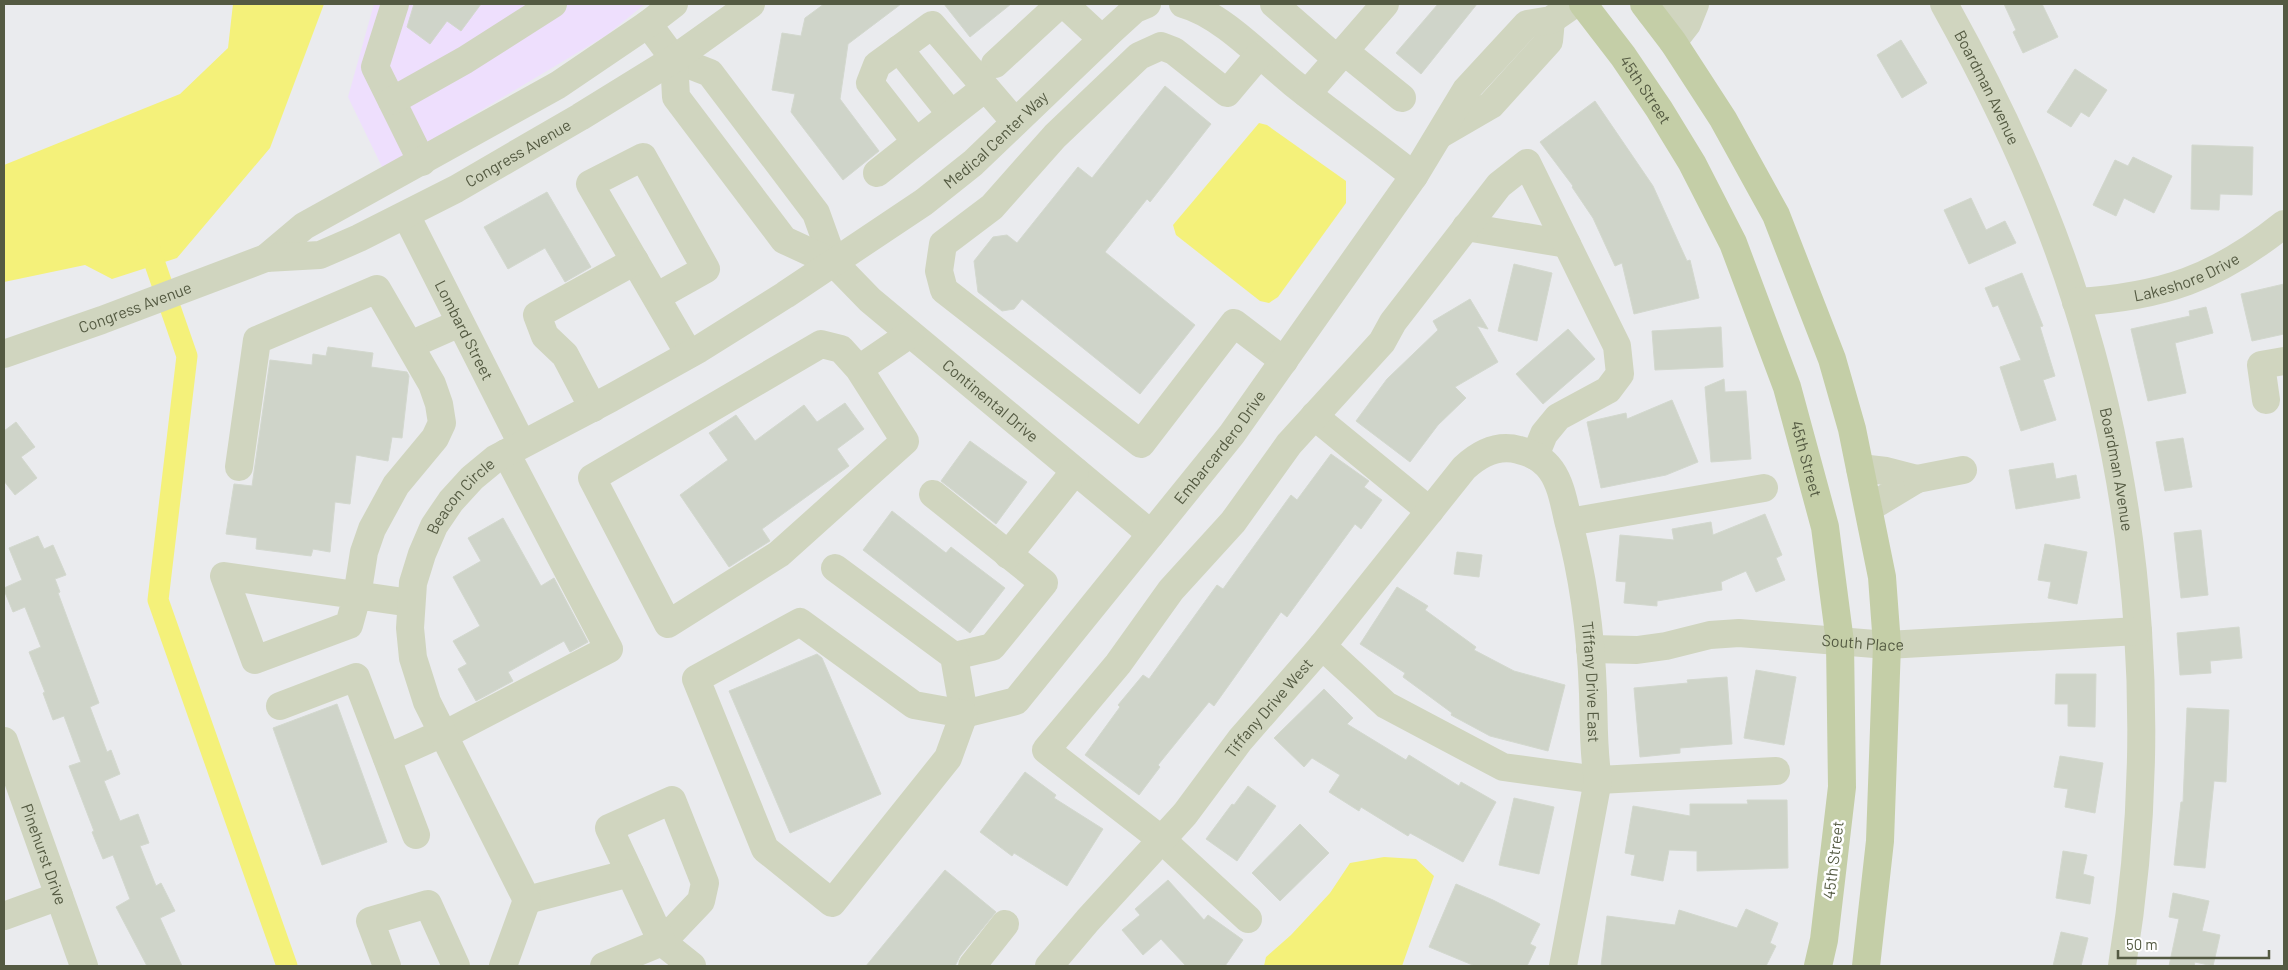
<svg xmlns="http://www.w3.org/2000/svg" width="2288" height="970" viewBox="0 0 2288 970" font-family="Barlow,sans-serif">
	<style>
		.commercial { fill: #eedffd }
		.water { fill: #f4f17a }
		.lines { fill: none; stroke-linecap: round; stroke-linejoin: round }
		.canal { stroke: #f4f17a; stroke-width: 21 }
		.building { fill: #cfd4c9; stroke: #d3d8ce }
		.minor { stroke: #d0d5bf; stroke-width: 28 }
		.major { stroke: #c4cea7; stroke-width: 28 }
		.labels { text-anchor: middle; stroke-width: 5; stroke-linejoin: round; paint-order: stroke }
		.street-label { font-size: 16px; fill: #545a42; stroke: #fff }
	</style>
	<rect width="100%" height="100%" fill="#eaebee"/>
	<polygon class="commercial" points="374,4 645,4 607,35 383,169 348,97"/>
	<g class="water">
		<polygon points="233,4 324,4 270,148 177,258 112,279 85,265 4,282 4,165 180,94 228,48"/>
		<polygon points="1259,123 1267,125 1346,181 1346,203 1278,297 1269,303 1260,301 1176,235 1173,225"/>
		<polygon points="1384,857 1416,859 1434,876 1402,966 1264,966 1266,957 1291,935 1330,893 1350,863"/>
	</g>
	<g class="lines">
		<polyline class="canal" points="146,238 187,356 158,600 287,966"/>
	</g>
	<g class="building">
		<polygon points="414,4 481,4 461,31 447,21 430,44 407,27"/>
		<polygon points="824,4 901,4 848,44 840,99 879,151 843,180 791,112 795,94 772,90 782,33 801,36 805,18"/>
		<polygon points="944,4 1011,4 970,37"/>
		<polygon points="1438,4 1477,4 1421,74 1396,53"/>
		<polygon points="2004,4 2042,4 2058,37 2023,53 2013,32 2016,30"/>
		<polygon points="1901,40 1927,83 1902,98 1877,55"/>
		<polygon points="2075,69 2107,90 2089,117 2081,112 2071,127 2047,112"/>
		<polygon points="1165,86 1211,124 1150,202 1147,199 1105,252 1195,325 1140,394 1022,299 1014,309 1002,311 978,292 974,261 993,237 1007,235 1017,243 1078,167 1092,178"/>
		<polygon points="1595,101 1653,186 1687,261 1690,260 1699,298 1634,314 1622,263 1615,266 1593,218 1572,187 1573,186 1540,142"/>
		<polygon points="2192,145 2253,147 2252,195 2220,194 2219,210 2191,209"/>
		<polygon points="2133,157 2172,176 2154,213 2124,198 2116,216 2093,205 2115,160 2128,166"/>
		<polygon points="547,192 591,267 565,282 545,248 508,269 484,227"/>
		<polygon points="1971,198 1986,230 2005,221 2016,243 1969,264 1944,210"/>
		<polygon points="1514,264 1552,273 1537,341 1498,331"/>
		<polygon points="2022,273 2043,326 2040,327 2055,376 2043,380 2056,420 2021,431 2000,367 2021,360 1998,305 1993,307 1985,288"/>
		<polygon points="2284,284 2284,334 2252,341 2241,294"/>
		<polygon points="1470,299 1488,329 1477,326 1498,362 1455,387 1466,398 1438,425 1410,462 1356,421 1387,379 1438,330 1433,321"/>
		<polygon points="2206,307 2213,333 2175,343 2186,393 2148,401 2131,329 2190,316 2189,311"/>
		<polygon points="1721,327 1723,367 1655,370 1652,331"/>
		<polygon points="1568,329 1595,359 1543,404 1516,374"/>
		<polygon points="328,347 373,353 371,367 407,372 409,376 402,438 392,437 388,461 356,455 350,504 335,502 330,552 313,549 311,556 256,549 257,538 226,534 234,484 252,486 270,360 312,365 313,354 326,356"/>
		<polygon points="1724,379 1725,392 1746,391 1751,459 1711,462 1705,387"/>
		<polygon points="1672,400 1698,462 1666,475 1601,488 1587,422 1626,413 1627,419"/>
		<polygon points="845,403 864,429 837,449 849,466 762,529 770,541 729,567 680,495 728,460 709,433 736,415 755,441 804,405 817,422"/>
		<polygon points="16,422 35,447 21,457 37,478 15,495 4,481 4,431"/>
		<polygon points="2183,438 2192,487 2165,491 2156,442"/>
		<polygon points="970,441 1027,482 996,524 941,481"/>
		<polygon points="1331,454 1369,481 1364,487 1382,500 1361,529 1355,524 1287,617 1281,612 1214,706 1209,702 1158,765 1160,767 1139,795 1085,755 1120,707 1118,705 1143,675 1149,679 1217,585 1223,589 1291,495 1297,500"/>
		<polygon points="2053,463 2056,479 2076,475 2080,498 2016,509 2009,470"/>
		<polygon points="892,511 946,553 951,547 1005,588 970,633 863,550"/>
		<polygon points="1765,514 1782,555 1776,558 1785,580 1756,592 1746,571 1721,582 1722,590 1657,601 1657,606 1624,603 1626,582 1616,581 1620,535 1674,540 1672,529 1711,522 1713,535"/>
		<polygon points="503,518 541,586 554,578 588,642 570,652 564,641 508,672 513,681 476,701 458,669 467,664 453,641 480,626 453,577 481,561 468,538"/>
		<polygon points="2201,530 2208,595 2181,598 2174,533"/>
		<polygon points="38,536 44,549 53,545 66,575 55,579 60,592 58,593 99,703 90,707 107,752 111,750 120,774 104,781 120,821 138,814 149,843 140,846 156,886 161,883 175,911 160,918 182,966 147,966 116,907 130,899 113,855 103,859 92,832 94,831 69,766 81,762 64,716 53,720 43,693 45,692 29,652 41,647 25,607 13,612 4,590 4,588 22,580 9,548"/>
		<polygon points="2045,544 2087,552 2077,604 2048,598 2051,582 2038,580"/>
		<polygon points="1457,552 1482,555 1479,577 1454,574"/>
		<polygon points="1397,587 1428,606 1425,610 1476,647 1474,650 1514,671 1565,685 1548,751 1490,736 1451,715 1452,713 1403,677 1405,673 1360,644"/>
		<polygon points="2239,627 2242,658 2210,661 2211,673 2180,675 2177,633"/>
		<polygon points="817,654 822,658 881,794 790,833 729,691"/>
		<polygon points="1756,670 1796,677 1784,745 1744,738"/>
		<polygon points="2056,674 2096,674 2095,727 2068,726 2068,704 2055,704"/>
		<polygon points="1727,677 1732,744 1680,748 1680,753 1640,757 1634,688 1688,683 1687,680"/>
		<polygon points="1324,689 1353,718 1347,724 1406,760 1409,755 1459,786 1461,782 1496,802 1463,862 1410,833 1408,836 1361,807 1359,811 1329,792 1340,775 1312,758 1304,767 1274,738"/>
		<polygon points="337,704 387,842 322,865 273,728"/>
		<polygon points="2187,708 2229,710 2226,782 2214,781 2205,868 2174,865 2181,802 2183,802"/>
		<polygon points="2060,756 2103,763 2095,813 2065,807 2068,789 2054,787"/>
		<polygon points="1025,772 1056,795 1054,798 1103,829 1067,886 1014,853 1012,856 980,832"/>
		<polygon points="1248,786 1276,806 1237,861 1206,839 1232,804 1234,805"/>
		<polygon points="1514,798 1554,807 1539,874 1499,865"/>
		<polygon points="1747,800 1787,800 1788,868 1697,871 1697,851 1669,850 1663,881 1631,875 1635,855 1625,853 1633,806 1690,816 1690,804 1748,804"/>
		<polygon points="1300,824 1329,853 1280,901 1252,873"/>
		<polygon points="2063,851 2087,855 2083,874 2094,877 2090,904 2056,898"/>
		<polygon points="945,870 996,912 960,956 955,966 866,966"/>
		<polygon points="1168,880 1204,920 1208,915 1243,940 1225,966 1186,966 1161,939 1143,955 1122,930 1140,915 1135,909"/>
		<polygon points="1456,884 1493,900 1540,924 1530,944 1536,947 1527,966 1475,966 1429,947"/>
		<polygon points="2173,893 2209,901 2202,931 2220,935 2213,966 2195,962 2194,966 2169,966 2179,919 2169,917"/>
		<polygon points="1746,909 1778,923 1770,943 1776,946 1766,966 1601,966 1607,916 1675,925 1679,910 1737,928"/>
		<polygon points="2061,932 2088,938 2081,966 2053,966"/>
	</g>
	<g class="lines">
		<g class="minor">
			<polyline points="395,4 375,67 422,162"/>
			<polyline points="1064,4 1102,39"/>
			<path d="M1183,4C1221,14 1262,58 1293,83C1333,115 1374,144 1414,176"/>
			<polyline points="1274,4 1337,59"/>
			<path id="s1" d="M1944,4C1997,99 2043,197 2076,301C2144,514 2158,746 2122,966"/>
			<polyline points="1651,13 1673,4"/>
			<polyline points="648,24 674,59 710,73 816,213 834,263"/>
			<polyline points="1673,42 1687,24 1695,4"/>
			<polyline points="899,49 951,114"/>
			<polyline points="1344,51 1402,98"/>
			<polyline points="1259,55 1227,93 1174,51 1161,46 1139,56 1055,136 992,207 943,244 939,271 944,290 1141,444 1234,323 1284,361"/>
			<path id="s2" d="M674,59L676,97L784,240L834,263L870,300L1151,534"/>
			<polyline points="995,64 1060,4"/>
			<polyline points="985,88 916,142 870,83 877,65 932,25 1015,122"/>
			<polyline points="1307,94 1385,4"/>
			<polyline points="392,101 465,60 553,4"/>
			<polyline points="1441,134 1491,105 1549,41 1551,20"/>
			<polyline points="877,173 916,142"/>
			<path id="s3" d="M406,215L522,444"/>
			<polyline points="1466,227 1567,244"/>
			<polyline points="266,258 304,226 558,85 648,24 674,4"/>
			<polyline points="656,297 706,269 643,157 590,184 689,354"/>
			<path id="s4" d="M2076,302C2162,297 2217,278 2284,224"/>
			<polyline points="410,345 460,323"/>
			<path id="s5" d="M4,354L102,320L266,258L320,255L359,238L456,189L580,117L674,59L751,4"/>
			<polyline points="859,369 905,441 779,554 668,624 592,478 821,344 841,349 859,369 910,334"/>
			<polyline points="2266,400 2261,365 2284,361"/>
			<polyline points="593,408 565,355 545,336 537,315 635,261"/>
			<polyline points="1314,416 1430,511"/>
			<polyline points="239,467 257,340 377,289 432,384 439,404 442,423 435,438 396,485 372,529 364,552 357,596 349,625 255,660 224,576 411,603"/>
			<polyline points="1860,468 1886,471 1917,479 1869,508"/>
			<polyline points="1917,479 1963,470"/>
			<polyline points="933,494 1044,583 992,647 954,656"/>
			<polyline points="1569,522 1764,488"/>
			<polyline points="1008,555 1075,471"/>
			<path id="s6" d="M835,568L954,656L964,714L1016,701L1232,434L1414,176L1466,90L1527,24L1551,20L1574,4"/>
			<polygon points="800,622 914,705 964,714 948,758 832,903 765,849 696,679"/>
			<polyline points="1322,646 1386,705 1503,767 1598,780 1776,771"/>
			<path id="s7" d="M1590,649L1637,650L1666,646L1710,635L1739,633L1887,645L2138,631"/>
			<polyline points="280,706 356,677 416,835"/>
			<polyline points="444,735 609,649 506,453"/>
			<path id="s8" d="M4,741L84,966"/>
			<polyline points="387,758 443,733"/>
			<polyline points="630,873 609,828 672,800 705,883 701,901 662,942 692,966"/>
			<path id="s9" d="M527,900L427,702L413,658L410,628L413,583L422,554L434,526L451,501L472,478L495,459L611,398L699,349L785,295L924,202L973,163L1112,30L1135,9L1147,4"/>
			<polyline points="527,900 630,873 662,942 604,966"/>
			<polyline points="4,916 59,896"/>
			<polyline points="1248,919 1162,840 1046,750 1118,664 1171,590 1233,522 1289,444 1382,342 1393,322 1499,185 1527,163 1617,346 1620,374 1608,390 1558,417 1544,434 1535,456"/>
			<polyline points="387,966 370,921 428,904 456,966"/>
			<polyline points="503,966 527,900"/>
			<polyline points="972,966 1005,924"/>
			<path id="s10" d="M1049,966L1088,920L1185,814L1240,740L1322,646L1464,468C1479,454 1498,444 1519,450C1532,453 1543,459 1551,470C1561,484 1564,503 1568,520C1583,575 1591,635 1593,693C1594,722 1593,751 1598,780L1563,966"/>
		</g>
		<g class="major">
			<path id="s11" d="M1583,4L1623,56L1659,109L1692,163L1733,243L1787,387L1825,527L1840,642L1842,787L1824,940L1818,966"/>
			<polyline points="1644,4 1673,42 1723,119 1776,215 1832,359 1852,429 1882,577 1887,645 1880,841 1866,966"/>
		</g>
	</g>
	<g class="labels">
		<g class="street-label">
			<text dy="6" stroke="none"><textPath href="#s1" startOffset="94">Boardman Avenue</textPath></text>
			<text dy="6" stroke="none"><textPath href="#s11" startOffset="106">45th Street</textPath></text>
			<text dy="6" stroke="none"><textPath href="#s9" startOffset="1091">Medical Center Way</textPath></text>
			<text dy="6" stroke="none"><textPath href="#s5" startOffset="556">Congress Avenue</textPath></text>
			<text dy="6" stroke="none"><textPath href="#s4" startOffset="114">Lakeshore Drive</textPath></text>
			<text dy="6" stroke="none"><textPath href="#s5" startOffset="139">Congress Avenue</textPath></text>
			<text dy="6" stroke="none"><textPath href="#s3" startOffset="129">Lombard Street</textPath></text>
			<text dy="6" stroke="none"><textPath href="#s2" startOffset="481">Continental Drive</textPath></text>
			<text dy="6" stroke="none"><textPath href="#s6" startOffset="586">Embarcardero Drive</textPath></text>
			<text dy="6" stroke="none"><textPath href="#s11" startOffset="511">45th Street</textPath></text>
			<text dy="6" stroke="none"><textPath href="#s1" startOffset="499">Boardman Avenue</textPath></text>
			<text dy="6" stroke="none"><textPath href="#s9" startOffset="444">Beacon Circle</textPath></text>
			<text dy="6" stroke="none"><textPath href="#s7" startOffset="275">South Place</textPath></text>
			<text dy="6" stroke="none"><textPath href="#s10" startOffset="965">Tiffany Drive East</textPath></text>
			<text dy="6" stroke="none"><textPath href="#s10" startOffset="339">Tiffany Drive West</textPath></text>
			<text dy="6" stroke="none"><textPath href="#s8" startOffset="120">Pinehurst Drive</textPath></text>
			<text transform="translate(1833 860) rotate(-83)" y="6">45th Street</text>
		</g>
	</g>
	<rect width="2288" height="970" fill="none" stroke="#545a42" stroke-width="10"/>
	<path d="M2118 950v8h151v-8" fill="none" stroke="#545a42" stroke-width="2.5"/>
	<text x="2126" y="950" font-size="15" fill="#545a42" stroke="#ffffff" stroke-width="4" paint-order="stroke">50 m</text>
</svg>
